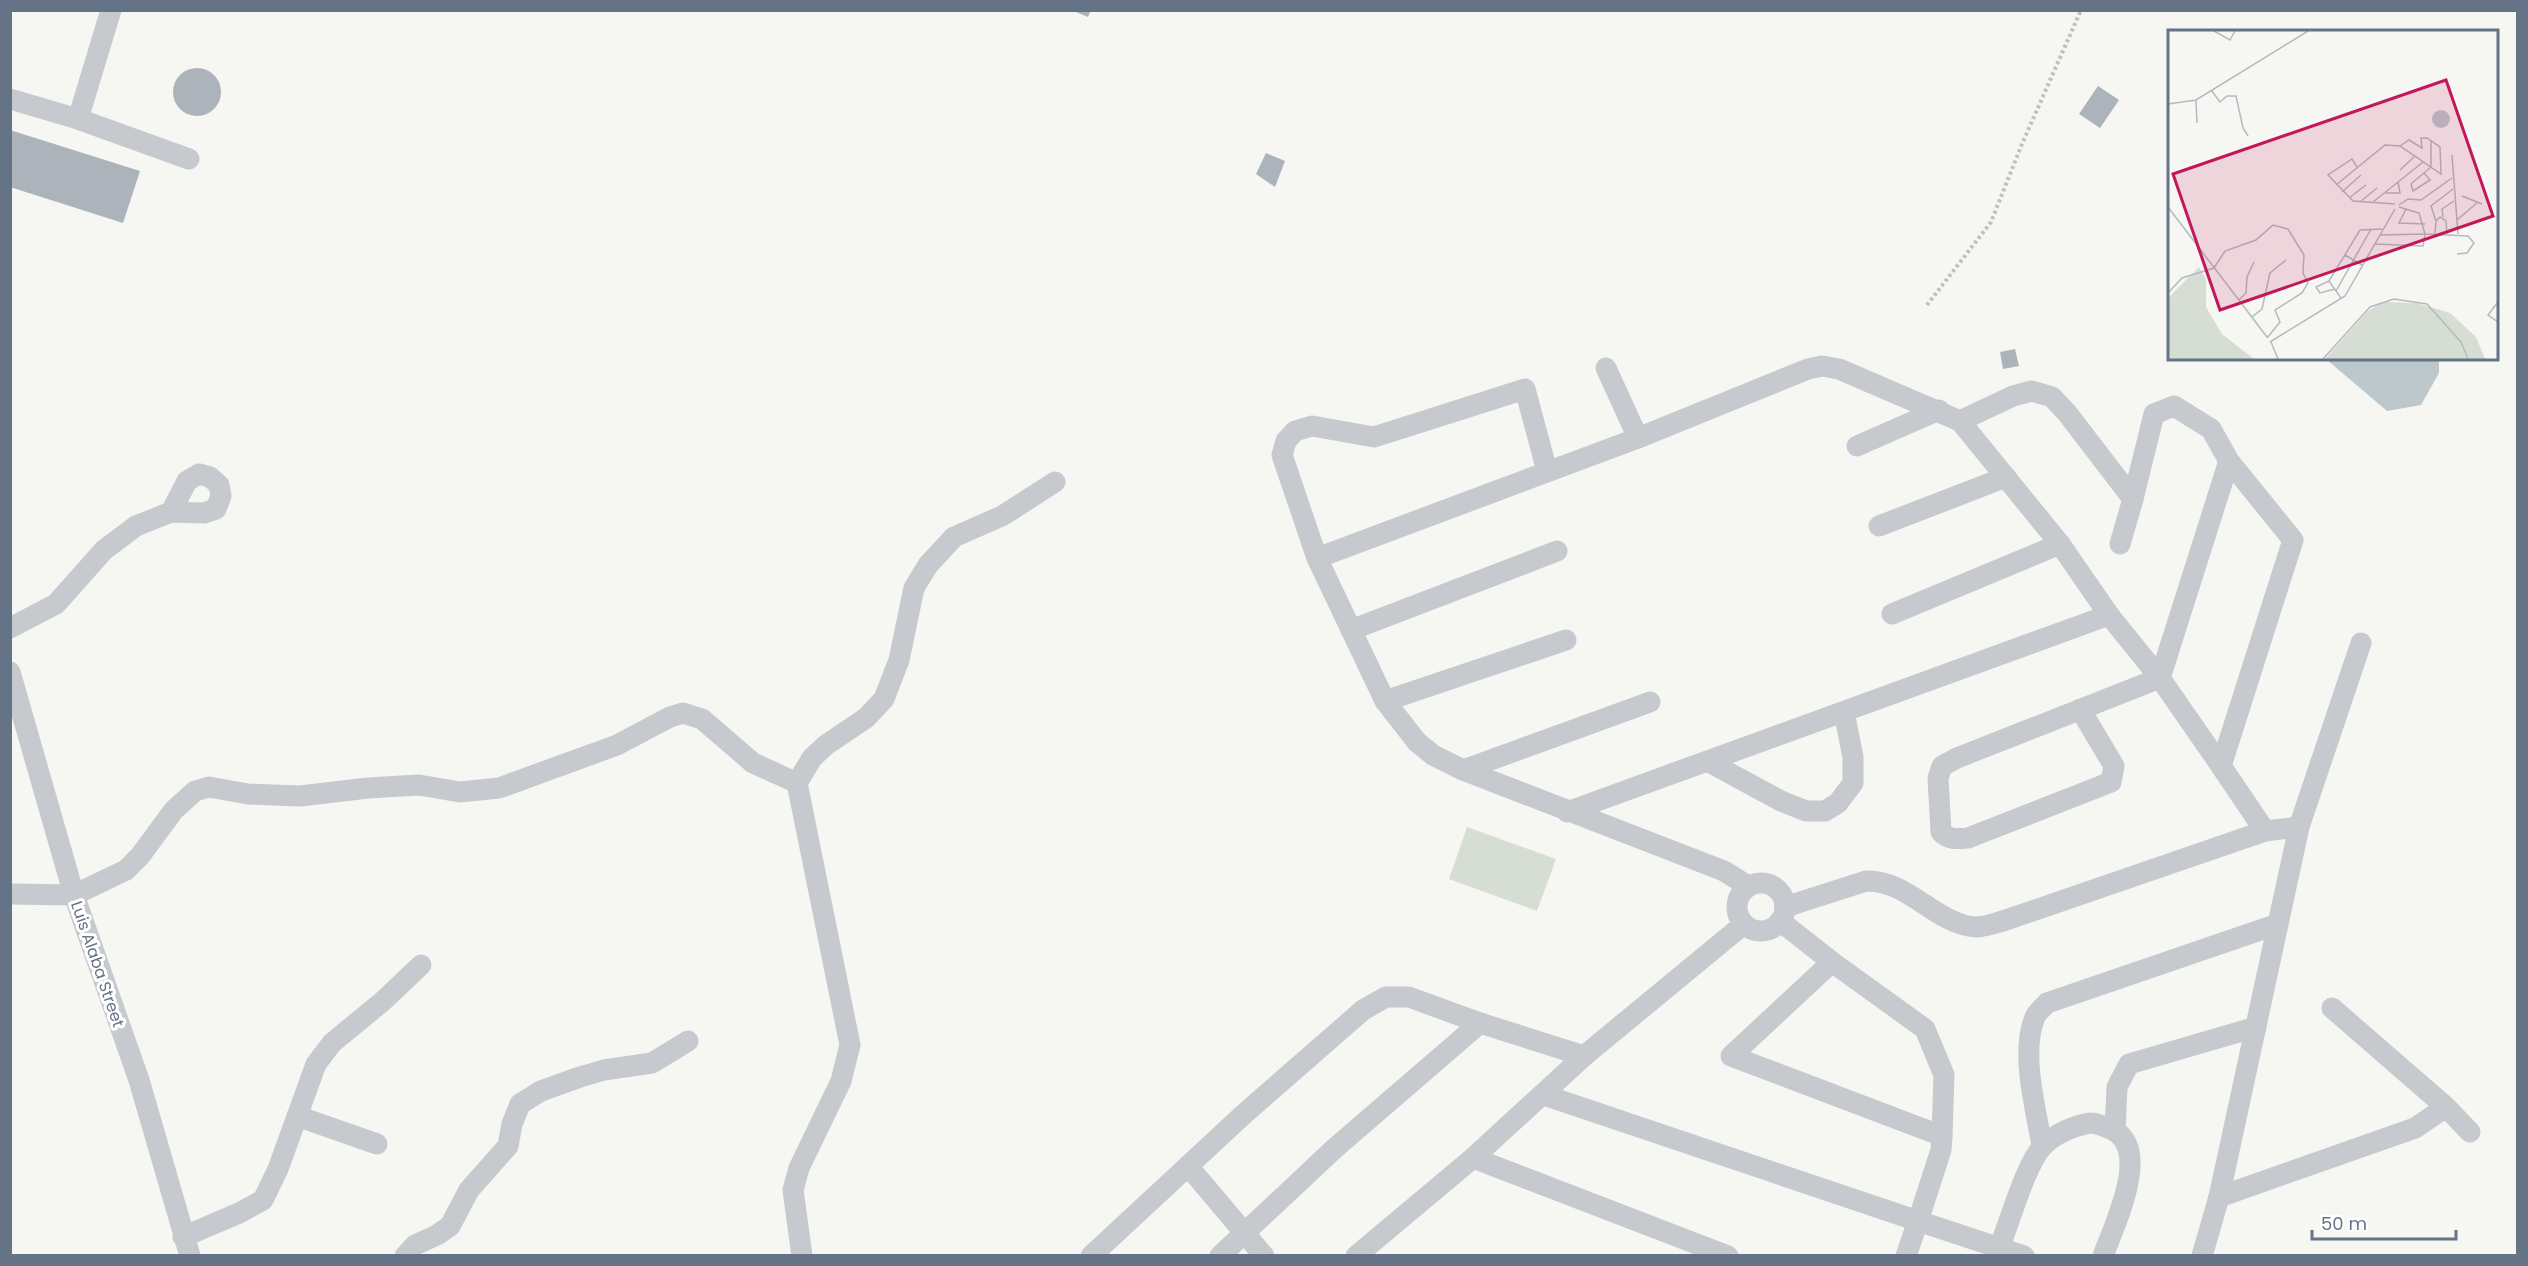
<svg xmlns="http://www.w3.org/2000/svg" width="2528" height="1266" viewBox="0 0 2528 1266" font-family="Poppins,sans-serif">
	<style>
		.green { fill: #d6ded4 }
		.water { fill: #bdc8cd }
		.building { fill: #adb3ba }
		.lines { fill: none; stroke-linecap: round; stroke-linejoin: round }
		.path { stroke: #bdc0c2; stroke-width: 4; stroke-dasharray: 3 3; stroke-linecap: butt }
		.minor { stroke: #c6c9cd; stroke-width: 21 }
		.labels { text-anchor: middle; stroke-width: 6; stroke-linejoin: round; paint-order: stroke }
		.street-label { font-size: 16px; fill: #647385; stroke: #fff }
		.inset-road { fill: none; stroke: #b3bac0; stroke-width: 1.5 }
		.view { fill: #c2185b; fill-opacity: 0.15; stroke: #c2185b; stroke-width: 3 }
		.inset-edge { fill: none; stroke: #647385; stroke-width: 3 }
	</style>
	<rect width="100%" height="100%" fill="#f6f6f3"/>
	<polygon class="green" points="1467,827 1556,859 1537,911 1449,879"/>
	<polygon class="water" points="2326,359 2439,359 2439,373 2421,405 2387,411"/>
	<g class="building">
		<polygon points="1071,10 1091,10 1088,17"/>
		<circle cx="197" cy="92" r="24"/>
		<polygon points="2098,86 2119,100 2100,128 2079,114"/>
		<polygon points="10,130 140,171 123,223 10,187"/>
		<polygon points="1266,153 1285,161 1275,187 1256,174"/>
		<polygon points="2015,349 2019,366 2003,369 2000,352"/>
	</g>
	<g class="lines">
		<polyline class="path" points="1927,305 1991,222 2022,144 2081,10"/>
		<g class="minor">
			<polyline points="10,99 78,119 189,159"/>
			<polyline points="78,119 111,10"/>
			<polyline points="1606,368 1638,438"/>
			<polyline points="1857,446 1939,410"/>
			<polyline points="1547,471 1525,389 1374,437 1312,426 1295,431 1286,441 1282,455 1317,558 1385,701 1417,742 1433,755 1463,770 1724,871 1748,886"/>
			<polyline points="1879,526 2006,477"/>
			<polyline points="2120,544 2133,499"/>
			<polyline points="1317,558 1638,438 1808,369 1822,366 1839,369 1960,421 2060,544 2109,615 2160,678 2221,766 2293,540 2229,461 2211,429 2174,406 2154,414 2133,499 2067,413 2052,397 2032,391 2013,396 1960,421"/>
			<polyline points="1892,614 2060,544"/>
			<polyline points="10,628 56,604 104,550 136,526 171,512 204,513 216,509 221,496 219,485 210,477 199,474 187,481 171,512"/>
			<polyline points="1351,630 1557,551"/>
			<polyline points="10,672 74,895 139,1080 190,1256"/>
			<polyline points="1385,701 1566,640"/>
			<path d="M2080,709L2114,766L2111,782L1968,838C1957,839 1949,840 1941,832L1938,778L1942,766L1957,758L2160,678L2229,461"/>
			<polyline points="1709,762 1781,801 1806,811 1825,811 1838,803 1853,783 1853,757 1844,712"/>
			<polyline points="2221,766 2265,831"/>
			<polyline points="1463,770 1650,702"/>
			<polyline points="1567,812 2109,615"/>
			<circle cx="1761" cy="907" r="24"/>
			<polyline points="10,894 74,895 126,870 140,856 174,810 195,791 209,787 248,794 300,796 368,788 419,785 460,792 499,788 617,745 670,717 683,713 702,719 753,763 797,783"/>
			<path d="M1785,907L1866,881C1909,880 1935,924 1976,927C1985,927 1995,923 2003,921L2265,831L2299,827"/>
			<polyline points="1832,962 1731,1056 1942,1136"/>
			<polyline points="2332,1008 2446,1107 2470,1132"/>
			<polyline points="1544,1095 1918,1221 1941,1150 1942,1136 1944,1075 1925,1029 1832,962 1780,921"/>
			<polyline points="297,1116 377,1144"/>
			<polyline points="2115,1131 2117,1087 2129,1064 2256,1027"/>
			<path d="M2042,1146C2036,1109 2020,1053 2035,1017C2037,1012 2043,1008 2047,1003L2278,924"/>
			<polyline points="1473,1158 1728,1256"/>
			<polyline points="1188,1166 1264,1256"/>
			<polyline points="2219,1197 2415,1128 2446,1107"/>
			<polyline points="183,1237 239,1213 263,1200 278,1169 316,1064 332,1043 383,1001 421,965"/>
			<path d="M1999,1248C2010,1222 2025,1166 2042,1147C2052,1135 2075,1125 2091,1123C2096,1123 2103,1126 2108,1128C2155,1144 2114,1225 2103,1256"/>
			<polyline points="405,1256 415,1245 437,1235 450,1226 469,1190 508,1146 512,1124 520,1104 541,1091 580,1077 604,1070 652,1063 688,1041"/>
			<polyline points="802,1256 793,1190 799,1168 841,1081 850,1045 797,783 812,758 826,745 866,718 884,699 899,660 914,588 928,565 954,537 1002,516 1055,482"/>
			<polyline points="1091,1256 1244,1114 1363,1010 1386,997 1409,997 1480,1023 1584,1056"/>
			<polyline points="1220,1256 1334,1149 1480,1023"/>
			<polyline points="1356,1256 1473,1158 1584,1056 1744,924"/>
			<polyline points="1906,1256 1918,1221 2024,1256"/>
			<polyline points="2202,1256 2219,1197 2299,827 2361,643"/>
		</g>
	</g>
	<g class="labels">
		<g class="street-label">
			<text transform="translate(98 964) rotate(71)" y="6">Luis Alaba Street</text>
		</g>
	</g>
	<g transform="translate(2168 30)">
		<rect width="330" height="330" fill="#f6f6f3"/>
		<path d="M31,237L38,249V277L54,304L86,329H0V268ZM215,272L249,273L282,283L308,307L317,329H157L200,281Z" fill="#d6ded4"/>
		<path d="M264 89a9 9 0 1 1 18 0a9 9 0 1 1-18 0Z" fill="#bdc8cd"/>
		<path class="inset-road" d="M46,1L62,10L67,1M43,60L52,72L59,66H68L75,98L80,106M28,70L29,93M0,74L28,70L140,1M284,125L290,204M189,137L184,129L160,145L185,171L227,174M232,140L247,126M256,143L262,150L245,161L243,154L244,153L256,143L263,137V111M168,155L217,115L232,116L273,144L272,117L259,108H253L254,118L241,110L232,116M174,162L193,145M218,163H232L230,152M294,166L314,174M181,168L198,155M193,171L209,158M205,172L255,132M231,175L240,169L253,170L284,148M0,177L99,307M238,179L231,193L257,194M275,187L274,179L286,171M289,190L310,172M268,191L263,176L285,159M267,204L268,191L272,187L278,191L279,204M212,205L257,204L251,183L231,177M207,214L255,216L257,204L300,206L306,213L299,223L289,224M177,225L194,235M161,251L192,200L214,199M167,259L152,263L148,257L161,251L173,268M168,261L203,199M0,263L14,248L46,238L57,221L88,210L105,195L120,199L136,225L135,243L140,253L134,263L107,280L112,292L99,308M71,270L78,263L79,247L86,232M330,272L320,285L330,292M84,287L94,279L102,243L118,230M102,312L177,266L227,179M103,312L110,329M155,329L202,277L226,269L259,274L293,312L300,329"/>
		<path class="view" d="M278,50L325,186L52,280L5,144Z"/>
		<rect width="330" height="330" class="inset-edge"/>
	</g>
	<rect width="2528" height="1266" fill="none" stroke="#647385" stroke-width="24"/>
	<path d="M2312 1230v9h144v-9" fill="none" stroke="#647385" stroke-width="3"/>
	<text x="2321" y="1230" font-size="18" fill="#647385" stroke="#ffffff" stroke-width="4.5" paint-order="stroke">50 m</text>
</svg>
